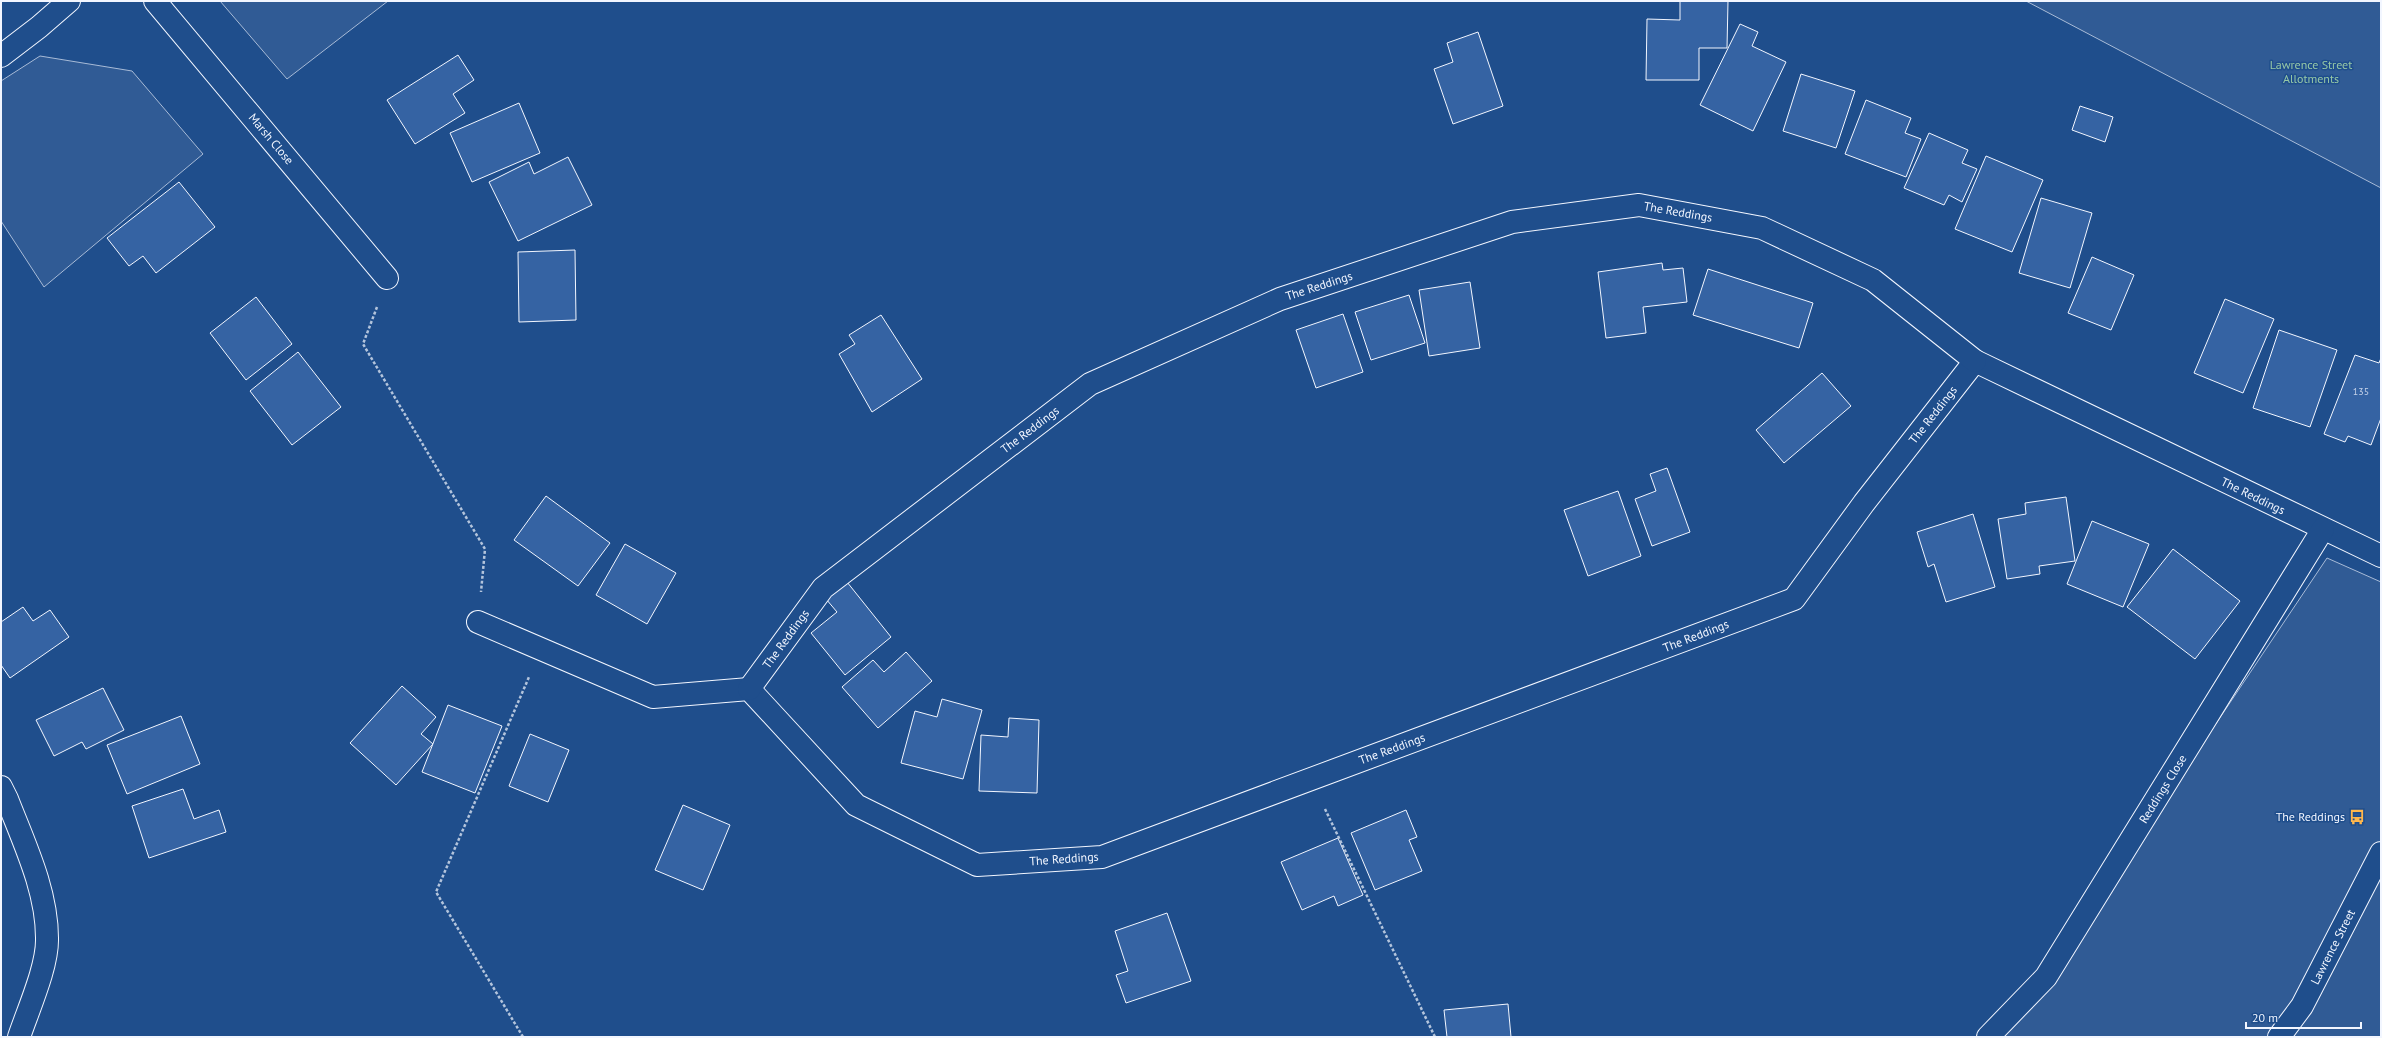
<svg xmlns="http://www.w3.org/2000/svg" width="2382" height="1038" viewBox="0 0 2382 1038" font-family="'PT Sans',sans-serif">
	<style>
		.built { fill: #305b95; stroke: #a8bbd7 }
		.building { fill: #3563a3; stroke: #f2f6ff }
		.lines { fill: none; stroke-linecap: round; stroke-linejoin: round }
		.street-casing { stroke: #f2f6ff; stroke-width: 24 }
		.secondary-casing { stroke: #f2f6ff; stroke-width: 24 }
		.primary-casing { stroke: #f2f6ff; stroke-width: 24 }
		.path { stroke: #b3c4dc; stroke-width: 2.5; stroke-dasharray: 3 2; stroke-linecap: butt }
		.street { stroke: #1f4e8c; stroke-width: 22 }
		.secondary { stroke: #1f4e8c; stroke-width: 22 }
		.primary { stroke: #1f4e8c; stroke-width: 22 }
		.labels { text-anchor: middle; stroke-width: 3; stroke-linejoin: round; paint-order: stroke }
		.number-label { font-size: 10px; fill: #c3d1e8 }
		.park-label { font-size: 12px; fill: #97c8a6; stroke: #1f4e8c }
		.street-label { font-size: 12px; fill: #f2f6ff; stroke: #1f4e8c }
		.poi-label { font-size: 12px; fill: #f2f6ff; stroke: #1f4e8c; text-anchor: end }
	</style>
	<rect width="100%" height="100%" fill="#1f4e8c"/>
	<g class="built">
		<polygon points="220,1 388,1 287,79"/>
		<polygon points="2026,1 2381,1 2381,188"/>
		<polygon points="40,56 132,71 203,154 44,287 1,221 1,81"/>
		<polygon points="2327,558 2381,582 2381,1037 1987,1037 2050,971"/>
	</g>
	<g class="building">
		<polygon points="1680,1 1728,1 1727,48 1699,48 1699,80 1646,80 1647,19 1680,20"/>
		<polygon points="1740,24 1758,32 1752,46 1786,62 1753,131 1700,105"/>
		<polygon points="1478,32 1503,106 1453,124 1434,69 1453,62 1447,43"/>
		<polygon points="458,55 474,80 453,94 465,113 415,144 387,100"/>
		<polygon points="1801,74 1855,91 1836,148 1783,131"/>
		<polygon points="1866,100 1911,118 1905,133 1921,139 1906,177 1845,154"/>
		<polygon points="519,103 540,153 472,182 450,133"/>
		<polygon points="2080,106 2113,117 2105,142 2072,130"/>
		<polygon points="1929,133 1968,150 1962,163 1977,169 1962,202 1949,195 1944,205 1904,188"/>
		<polygon points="1986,156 2043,180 2012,252 1955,229"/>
		<polygon points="568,157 592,205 518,241 489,182 529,162 534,174"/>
		<polygon points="179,182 215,227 156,273 143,256 129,266 107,238"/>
		<polygon points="2041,198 2092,213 2070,288 2019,273"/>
		<polygon points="575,250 576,320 519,322 518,252"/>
		<polygon points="2092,257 2134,275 2111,330 2068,313"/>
		<polygon points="1662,263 1663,270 1683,268 1687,302 1643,307 1646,333 1606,338 1598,272"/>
		<polygon points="1708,269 1813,303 1799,348 1693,315"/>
		<polygon points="1470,282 1480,348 1429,356 1419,290"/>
		<polygon points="1409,295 1425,343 1371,360 1355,312"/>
		<polygon points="256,297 292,344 246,380 210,333"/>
		<polygon points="2225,299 2274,319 2243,393 2194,373"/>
		<polygon points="1343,314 1363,372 1316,388 1296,330"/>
		<polygon points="881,315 922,379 872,412 839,354 855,344 849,335"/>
		<polygon points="2279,330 2337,350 2310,427 2253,408"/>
		<polygon points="298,352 341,407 292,445 250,391"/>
		<polygon points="2355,355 2379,363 2381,358 2381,418 2371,445 2348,436 2345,442 2324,434"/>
		<polygon points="1822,373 1851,406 1784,463 1756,430"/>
		<polygon points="1667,468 1690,532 1652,546 1635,499 1656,491 1650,474"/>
		<polygon points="1618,491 1641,556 1588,576 1564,510"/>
		<polygon points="546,496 610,543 578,586 514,540"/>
		<polygon points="2066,497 2075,561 2039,566 2040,574 2007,579 1998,519 2026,514 2025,503"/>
		<polygon points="1973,514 1995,587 1946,602 1934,564 1928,567 1917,532"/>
		<polygon points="2092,521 2149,544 2123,607 2067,584"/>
		<polygon points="625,544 676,573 647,624 596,595"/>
		<polygon points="2173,549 2240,601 2195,659 2127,607"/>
		<polygon points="847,582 891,637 845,675 811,633 837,612 826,599"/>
		<polygon points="23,607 33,621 50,610 69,637 10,678 1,665 1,622"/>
		<polygon points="906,652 932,681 878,728 842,687 873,660 884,672"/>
		<polygon points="402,686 436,717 421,734 433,744 396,785 350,743"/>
		<polygon points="103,688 124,730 86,749 82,742 54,756 36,720"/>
		<polygon points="942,699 982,710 963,779 901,763 915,711 937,717"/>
		<polygon points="448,705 502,726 475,793 422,772"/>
		<polygon points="181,716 200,764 127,794 107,745"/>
		<polygon points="1009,718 1039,720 1037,793 979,791 981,735 1008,737"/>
		<polygon points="530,734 569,750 548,802 509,786"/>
		<polygon points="183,789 194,819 219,810 226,832 149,858 132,806"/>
		<polygon points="683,805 730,825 703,890 655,870"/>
		<polygon points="1406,810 1417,837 1409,840 1422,871 1375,890 1351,833"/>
		<polygon points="1338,838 1363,895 1338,906 1334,896 1302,910 1281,862"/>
		<polygon points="1167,913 1191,981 1126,1003 1116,975 1128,971 1115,931"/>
		<polygon points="1508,1004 1511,1037 1447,1037 1444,1010"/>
	</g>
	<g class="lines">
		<defs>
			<g id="street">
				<polyline points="155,1 387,278"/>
				<polyline points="478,622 653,697 749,689 856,805 977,865 1102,857 1794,599 1864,503 1975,361 2381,556"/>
				<polyline points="749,689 823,588 1090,384 1280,299 1512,222 1639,205 1762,228 1873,280 1975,361"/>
				<path d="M1,787L7,799C24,843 47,890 47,938C48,966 28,1010 19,1037"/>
				<polyline points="1988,1037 2046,977 2323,529"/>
			</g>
			<polyline id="secondary" points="2279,1037 2302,1006 2381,853"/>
			<polyline id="primary" points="1,56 39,27 69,1"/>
		</defs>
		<use href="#street" class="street-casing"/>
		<use href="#secondary" class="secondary-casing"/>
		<use href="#primary" class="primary-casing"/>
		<g class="path">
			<polyline points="377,307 363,344 485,549 481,592"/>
			<polyline points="1325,809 1435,1037"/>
			<polyline points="523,1037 436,892 529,677"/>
		</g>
		<use href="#street" class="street"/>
		<use href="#secondary" class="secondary"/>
		<use href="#primary" class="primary"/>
	</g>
	<defs>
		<symbol id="bus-bare" viewBox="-9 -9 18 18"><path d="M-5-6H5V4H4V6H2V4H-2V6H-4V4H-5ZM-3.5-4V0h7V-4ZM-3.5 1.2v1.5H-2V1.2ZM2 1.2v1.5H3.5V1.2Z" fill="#ffb74d" stroke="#1f4e8c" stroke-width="2.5" paint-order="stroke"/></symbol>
	</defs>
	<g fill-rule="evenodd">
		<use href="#bus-bare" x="2346" y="806" width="22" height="22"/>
	</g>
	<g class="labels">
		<g class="number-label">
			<text x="2361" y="395">135</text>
		</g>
		<g class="park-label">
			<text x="2311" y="69">Lawrence Street<tspan x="2311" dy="14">Allotments</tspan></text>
		</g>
		<g class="street-label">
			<text transform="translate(271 139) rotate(50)" y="4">Marsh Close</text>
			<text transform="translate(1678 212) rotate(10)" y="4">The Reddings</text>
			<text transform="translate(1319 286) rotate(-18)" y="4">The Reddings</text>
			<text transform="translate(1933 415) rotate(-52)" y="4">The Reddings</text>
			<text transform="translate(1030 430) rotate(-37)" y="4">The Reddings</text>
			<text transform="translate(2253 496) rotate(26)" y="4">The Reddings</text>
			<text transform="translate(1696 636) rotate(-21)" y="4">The Reddings</text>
			<text transform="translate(786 639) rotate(-54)" y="4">The Reddings</text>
			<text transform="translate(1392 749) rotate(-20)" y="4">The Reddings</text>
			<text transform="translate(2163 789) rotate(-58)" y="4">Reddings Close</text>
			<text transform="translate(1064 859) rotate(-4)" y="4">The Reddings</text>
			<text transform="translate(2333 947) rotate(-63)" y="4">Lawrence Street</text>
		</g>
		<g class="poi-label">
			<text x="2345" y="821">The Reddings</text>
		</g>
	</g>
	<rect width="2382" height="1038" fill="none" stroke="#f2f6ff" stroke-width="4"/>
	<path d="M2246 1022v6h115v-6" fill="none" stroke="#f2f6ff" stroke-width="2"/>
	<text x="2252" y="1022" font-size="12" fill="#f2f6ff" stroke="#1f4e8c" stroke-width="3" paint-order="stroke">20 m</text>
</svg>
